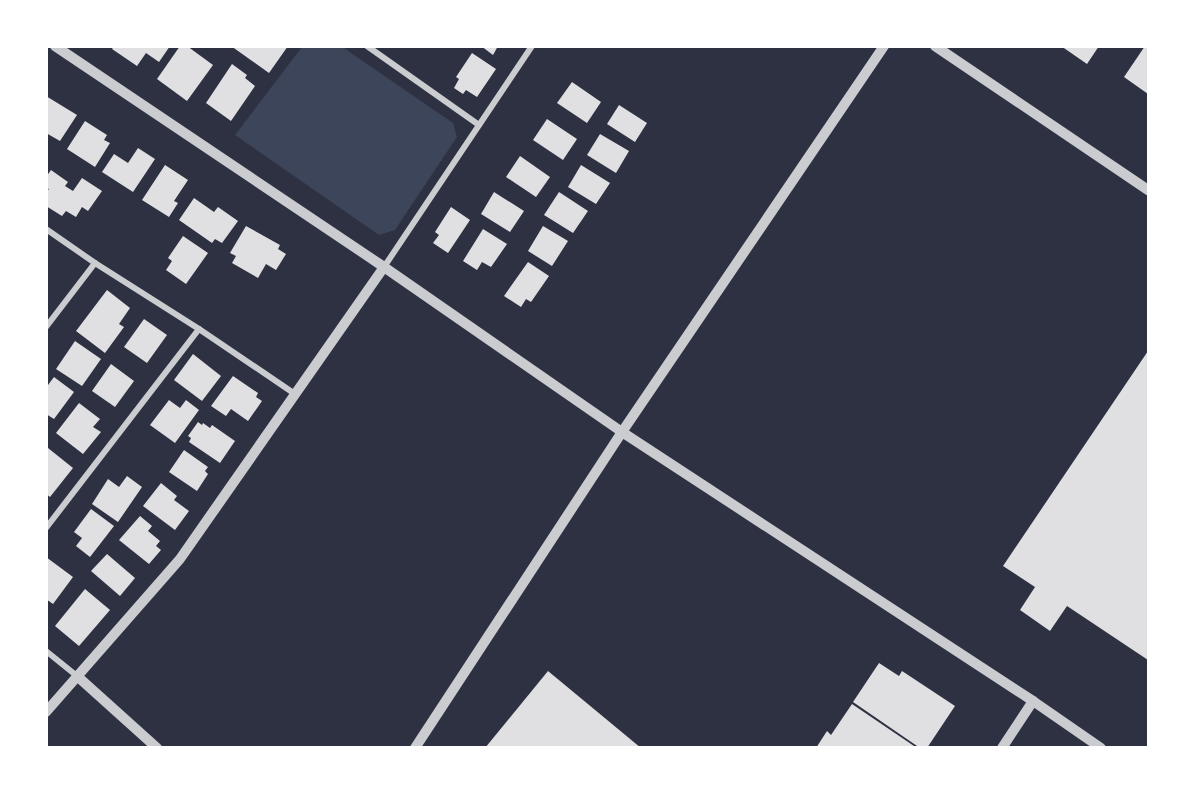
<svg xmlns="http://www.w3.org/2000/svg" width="1195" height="794" viewBox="0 0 1195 794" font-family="Signika,sans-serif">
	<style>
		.green { fill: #3c4559 }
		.building { fill: #e0e0e3 }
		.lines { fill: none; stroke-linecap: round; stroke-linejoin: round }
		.minor { stroke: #caccd0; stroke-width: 6 }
		.tertiary { stroke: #caccd0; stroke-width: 10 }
	</style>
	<rect width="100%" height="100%" fill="#2d3142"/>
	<polygon class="green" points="341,46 453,123 457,137 395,230 379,235 235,135 302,47"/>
	<g class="building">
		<polygon points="114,46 170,46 159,62 146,53 137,66 112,49"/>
		<polygon points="180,46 187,46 213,65 187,101 157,79"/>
		<polygon points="231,46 288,46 269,73"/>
		<polygon points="481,46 498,46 493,55"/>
		<polygon points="1061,46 1099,46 1087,64"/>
		<polygon points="1145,46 1148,46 1148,94 1124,77"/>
		<polygon points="472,53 496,69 477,97 466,90 463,94 454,88 459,79 456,77"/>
		<polygon points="232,64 247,75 245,78 255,86 231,121 206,103"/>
		<polygon points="572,82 601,102 587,123 557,103"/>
		<polygon points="46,96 77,115 60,141 46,133"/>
		<polygon points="619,105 647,123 635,142 607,124"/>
		<polygon points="547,119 577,139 563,160 533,140"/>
		<polygon points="85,121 107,135 104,140 110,143 95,167 67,149"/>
		<polygon points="600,134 629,151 616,173 587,155"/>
		<polygon points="138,148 155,159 133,192 102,172 114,154 128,163"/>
		<polygon points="520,156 550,177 536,197 506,177"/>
		<polygon points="165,165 188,180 174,201 178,203 169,217 142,200"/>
		<polygon points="581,165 610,183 596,204 568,187"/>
		<polygon points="51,170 68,182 65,186 73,191 82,178 102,191 88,211 82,207 76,217 66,211 62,216 46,206 46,192 49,189 46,188 46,177"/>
		<polygon points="494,192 524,211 510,232 481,214"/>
		<polygon points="559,192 588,211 573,233 544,215"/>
		<polygon points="194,198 214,212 218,207 238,221 222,243 215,239 212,243 179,220"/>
		<polygon points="451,207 470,220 448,253 433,243 439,235 435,232"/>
		<polygon points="246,226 280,245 278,249 286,254 276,270 266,264 258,278 232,263 236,256 230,253"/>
		<polygon points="543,226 568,241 552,266 528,251"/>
		<polygon points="483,229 507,244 491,267 482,262 477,270 463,261"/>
		<polygon points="183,236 208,253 186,284 166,270 172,261 168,258"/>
		<polygon points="528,262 549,276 531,302 526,299 521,307 504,296"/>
		<polygon points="107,290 130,308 119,324 124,327 105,353 76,331"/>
		<polygon points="144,319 167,335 147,363 124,347"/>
		<polygon points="75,341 101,359 82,386 56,369"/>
		<polygon points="1148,351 1148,660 1067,606 1050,631 1020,610 1035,587 1003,566"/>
		<polygon points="193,354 221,376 202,401 174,380"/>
		<polygon points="111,364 134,381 115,407 92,391"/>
		<polygon points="233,376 258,393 256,397 262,401 248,421 231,409 226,416 211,406"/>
		<polygon points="54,377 74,392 54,419 46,414 46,384 48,385"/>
		<polygon points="169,400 180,408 186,400 199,410 175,443 150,425"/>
		<polygon points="79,403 100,419 93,427 101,432 83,454 56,433"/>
		<polygon points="198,422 202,425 203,423 210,428 212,425 235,441 220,463 189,442 191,438 188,436"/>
		<polygon points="48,448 73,468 50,497 46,494 46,450"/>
		<polygon points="184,450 208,467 205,471 208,474 197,491 169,472"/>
		<polygon points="127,476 142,487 118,522 92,504 108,479 119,487"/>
		<polygon points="161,483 177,496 174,500 189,511 175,530 143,506"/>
		<polygon points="91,509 114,526 90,557 76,546 82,538 74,532"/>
		<polygon points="140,516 152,526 148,531 160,541 156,546 161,550 149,564 119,540"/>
		<polygon points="107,554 135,578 120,596 91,571"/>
		<polygon points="46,557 73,577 53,604 46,599"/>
		<polygon points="85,589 110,610 79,646 55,626"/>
		<polygon points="879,663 899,676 902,671 955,706 927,748 920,748 853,702"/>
		<polygon points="548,671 641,748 485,748"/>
		<polygon points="852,704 914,746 913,748 816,748 827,731 831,735"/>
	</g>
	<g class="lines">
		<g class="minor">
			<polyline points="367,46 479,125"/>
			<polyline points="46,229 95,263 199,329 295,394"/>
			<polyline points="384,267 532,46"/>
			<polyline points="46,327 95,263"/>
			<polyline points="46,528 199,329"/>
			<polyline points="46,651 77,676"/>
		</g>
		<g class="tertiary">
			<polyline points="55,46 384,267 622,432 1033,701 1101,748"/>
			<polyline points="935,46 1148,190"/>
			<polyline points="77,676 157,748"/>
			<polyline points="46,712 180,559 384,267"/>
			<polyline points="415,748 622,432 884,46"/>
			<polyline points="1002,748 1033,701"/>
		</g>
	</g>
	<rect width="1195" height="794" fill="none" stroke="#ffffff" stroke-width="96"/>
</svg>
